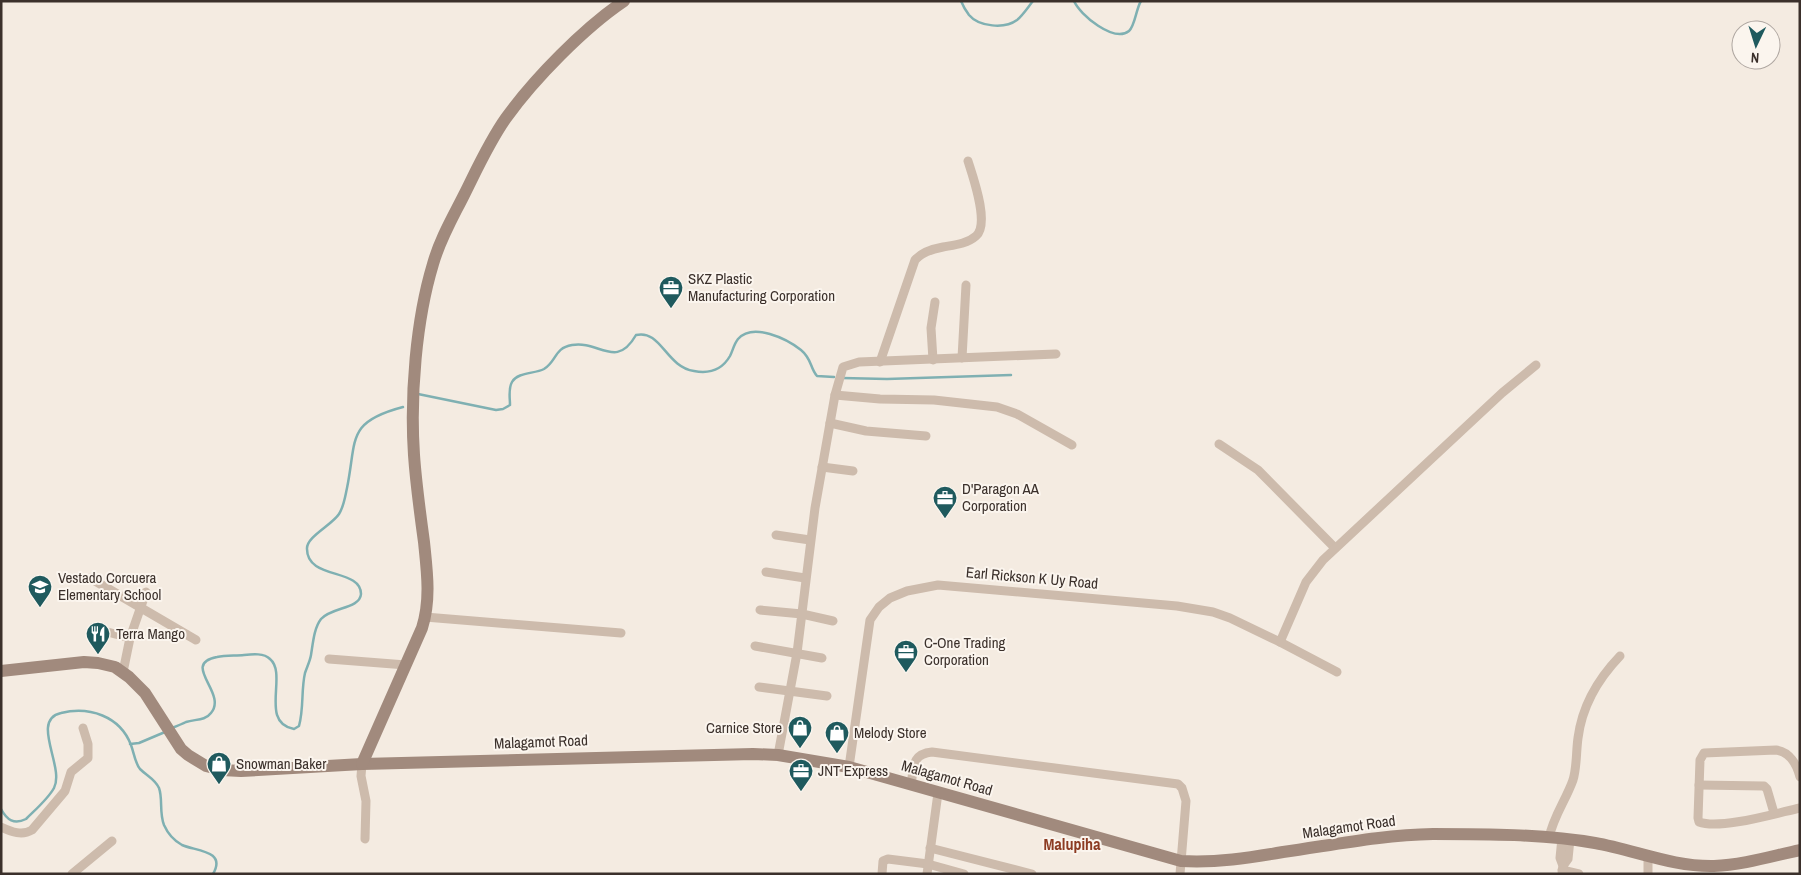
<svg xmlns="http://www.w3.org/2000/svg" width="1801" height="875" viewBox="0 0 1801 875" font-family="'Archivo Narrow',sans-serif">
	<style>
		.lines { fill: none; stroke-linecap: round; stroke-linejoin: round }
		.stream { stroke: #7fb0b2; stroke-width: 2.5 }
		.street { stroke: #cdbbac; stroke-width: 9 }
		.secondary { stroke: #a18a7d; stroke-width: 12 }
		.labels { text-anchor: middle; stroke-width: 4; stroke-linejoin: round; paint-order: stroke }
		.poi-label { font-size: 15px; fill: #3b302b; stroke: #fbf5ee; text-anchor: start }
		.street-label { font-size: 15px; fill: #3b302b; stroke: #fbf5ee }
		.neighbourhood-label { font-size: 16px; font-weight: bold; fill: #8c3b22; stroke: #fbf5ee }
	</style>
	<rect width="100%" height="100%" fill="#f4ebe1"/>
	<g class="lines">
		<g class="stream">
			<path d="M961,1C963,6 966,11 969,15C979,27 1005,29 1017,20C1023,15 1028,7 1033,1"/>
			<path d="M1074,1C1080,15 1114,43 1129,31C1135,26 1136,9 1141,1"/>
			<polyline points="842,378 887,379 1011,375"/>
			<path d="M418,394L496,410L503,409L510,405C510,397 508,389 512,382C518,372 534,374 544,369C557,361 554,348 572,345C599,340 616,370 636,335C661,329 666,367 694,371C710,374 722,370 730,356C733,350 734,344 738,339C753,322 787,339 801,350C812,359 810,368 817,376L834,377"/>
			<path d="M172,728C177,726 182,724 186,722C195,719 205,721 211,713C228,693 180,664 217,657C226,655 236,656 244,655C253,654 264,653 270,659C288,674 259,723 294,729L299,726C304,708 301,690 305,673C307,667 310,661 311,655C313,643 314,628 321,619C331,607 360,609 361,594C361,568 307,580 307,549C306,537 332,525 339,514C344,506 345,497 347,488C357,439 346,422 403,407"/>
			<polyline points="130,744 139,743 165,732"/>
			<path d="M1,809C7,820 14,825 26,819C35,810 48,799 54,788C65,767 30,720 61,713C89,706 120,716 131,745C134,753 135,763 140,769C147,776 155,779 159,788C163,799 159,812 164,825C168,834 173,840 182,845C195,851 227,850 213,874"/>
		</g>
		<g class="street">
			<polyline points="962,358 966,285"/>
			<polyline points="933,360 931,328 935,302"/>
			<path d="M880,362L915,260C922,252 932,249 943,247C954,245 967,244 976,236C990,224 973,177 968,161"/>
			<polyline points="835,395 880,399 934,400 997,407 1017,414 1072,445"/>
			<polyline points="830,423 866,431 926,436"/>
			<polyline points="1219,444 1258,470 1335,548"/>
			<polyline points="822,467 853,471"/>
			<polyline points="776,535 810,540"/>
			<polyline points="766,572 805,578"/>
			<polyline points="90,578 196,640"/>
			<polyline points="760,610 802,614 833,621"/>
			<polyline points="425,617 621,633"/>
			<polyline points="100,630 130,638"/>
			<polyline points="1280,642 1306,582 1323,560 1502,393 1536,365"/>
			<polyline points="755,646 822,658"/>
			<polyline points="329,659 406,665"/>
			<polyline points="123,672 130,638 146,592"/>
			<polyline points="759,687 827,696"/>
			<polyline points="778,755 797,653 815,508 835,395 843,367 859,362 1056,354"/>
			<polyline points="362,764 361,776 366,801 365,839"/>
			<polyline points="849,767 870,620 879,607 890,598 907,591 938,585 1177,606 1213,612 1230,618 1280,642 1337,672"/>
			<path d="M1800,777C1797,765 1790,752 1776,750L1704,753L1700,760L1698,818L1699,822C1720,830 1777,813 1800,808"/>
			<path d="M911,785C914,768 911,754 932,752L1178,784L1182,788L1186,801L1180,874"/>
			<polyline points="1699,785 1764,786 1767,789 1774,813"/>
			<path d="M1,827C12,832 22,836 32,830L65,791L71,772L88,758V744L83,728"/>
			<path d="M1549,838C1553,817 1566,800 1573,780C1577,767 1576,752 1578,738C1582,706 1598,679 1620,656"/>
			<polyline points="930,848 1032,874"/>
			<polyline points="1648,856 1648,874"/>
			<polyline points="1563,866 1568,859 1570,839"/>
			<polyline points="1562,870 1579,874"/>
			<polyline points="72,874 112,841"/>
			<polyline points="882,874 883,861 888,859 928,864 964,874"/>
			<polyline points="927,874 938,793"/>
			<polyline points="1562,874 1563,866 1560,858 1562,838"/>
		</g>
		<g class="secondary">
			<path d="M1,671L84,662L98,663L115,667L129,677L145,693L181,749L188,755L206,766L222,770L241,771L362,764L753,754L778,755L849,767L1181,861C1216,863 1249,858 1283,852C1333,845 1382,835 1433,834C1485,834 1544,834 1595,843C1635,850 1673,867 1714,866C1743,865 1772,856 1800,850"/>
			<path d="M362,764L422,628C431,600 427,571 424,542C420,513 416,484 414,455C410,396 416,320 433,264C440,239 453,217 464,195C477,169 489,142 506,118C534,79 584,28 624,1"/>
		</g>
	</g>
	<defs>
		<symbol id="office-pin" viewBox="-11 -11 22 30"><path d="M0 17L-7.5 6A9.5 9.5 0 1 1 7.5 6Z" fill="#1f5a5e" stroke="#fbf5ee"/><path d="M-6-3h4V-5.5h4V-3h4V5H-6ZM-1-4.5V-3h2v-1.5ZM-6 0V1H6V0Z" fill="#fff"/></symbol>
		<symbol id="school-pin" viewBox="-11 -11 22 30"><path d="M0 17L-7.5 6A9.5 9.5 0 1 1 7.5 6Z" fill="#1f5a5e" stroke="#fbf5ee"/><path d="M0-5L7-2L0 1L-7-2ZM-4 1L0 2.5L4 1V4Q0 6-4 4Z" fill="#fff"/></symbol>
		<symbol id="restaurant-pin" viewBox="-11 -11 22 30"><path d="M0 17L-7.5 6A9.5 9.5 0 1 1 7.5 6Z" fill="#1f5a5e" stroke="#fbf5ee"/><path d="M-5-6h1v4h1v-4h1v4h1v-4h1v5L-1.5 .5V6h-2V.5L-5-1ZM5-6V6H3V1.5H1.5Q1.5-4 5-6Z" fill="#fff"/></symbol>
		<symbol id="shop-pin" viewBox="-11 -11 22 30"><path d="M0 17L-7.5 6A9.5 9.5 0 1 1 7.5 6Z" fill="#1f5a5e" stroke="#fbf5ee"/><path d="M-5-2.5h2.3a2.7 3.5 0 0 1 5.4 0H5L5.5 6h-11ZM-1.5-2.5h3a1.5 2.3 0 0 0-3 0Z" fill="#fff"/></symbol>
	</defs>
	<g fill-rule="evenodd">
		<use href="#office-pin" x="657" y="274" width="28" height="38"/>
		<use href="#office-pin" x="931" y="484" width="28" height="38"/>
		<use href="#school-pin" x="26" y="573" width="28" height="38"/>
		<use href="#restaurant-pin" x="84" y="620" width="28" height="38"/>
		<use href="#office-pin" x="892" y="638" width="28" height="38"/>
		<use href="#shop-pin" x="786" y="714" width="28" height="38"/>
		<use href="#shop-pin" x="823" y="719" width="28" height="38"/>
		<use href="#shop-pin" x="205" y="750" width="28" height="38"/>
		<use href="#office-pin" x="787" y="757" width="28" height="38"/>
	</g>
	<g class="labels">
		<g class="poi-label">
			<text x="688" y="284">SKZ Plastic<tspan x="688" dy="17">Manufacturing Corporation</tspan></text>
			<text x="962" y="494">D'Paragon AA<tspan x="962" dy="17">Corporation</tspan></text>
			<text x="58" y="583">Vestado Corcuera<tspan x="58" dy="17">Elementary School</tspan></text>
			<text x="116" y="639">Terra Mango</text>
			<text x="924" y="648">C-One Trading<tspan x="924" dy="17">Corporation</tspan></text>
			<text x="782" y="733" text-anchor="end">Carnice Store</text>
			<text x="854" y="738">Melody Store</text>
			<text x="236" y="769">Snowman Baker</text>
			<text x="818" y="776">JNT Express</text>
		</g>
		<g class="street-label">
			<text transform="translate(1032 578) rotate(5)" y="5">Earl Rickson K Uy Road</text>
			<text transform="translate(541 742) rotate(-2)" y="5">Malagamot Road</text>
			<text transform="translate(947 778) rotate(16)" y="5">Malagamot Road</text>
			<text transform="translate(1349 827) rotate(-8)" y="5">Malagamot Road</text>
		</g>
		<g class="neighbourhood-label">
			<text x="1072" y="850">Malupiha</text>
		</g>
	</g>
	<rect width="1801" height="875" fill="none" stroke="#3b302b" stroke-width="5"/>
	<g transform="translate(1756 45) rotate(184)"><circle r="24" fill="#fbf5ee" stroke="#aea6a0"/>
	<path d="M0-4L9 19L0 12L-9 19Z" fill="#1f5a5e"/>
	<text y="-8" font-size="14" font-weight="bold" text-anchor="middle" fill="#3b302b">N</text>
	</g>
</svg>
